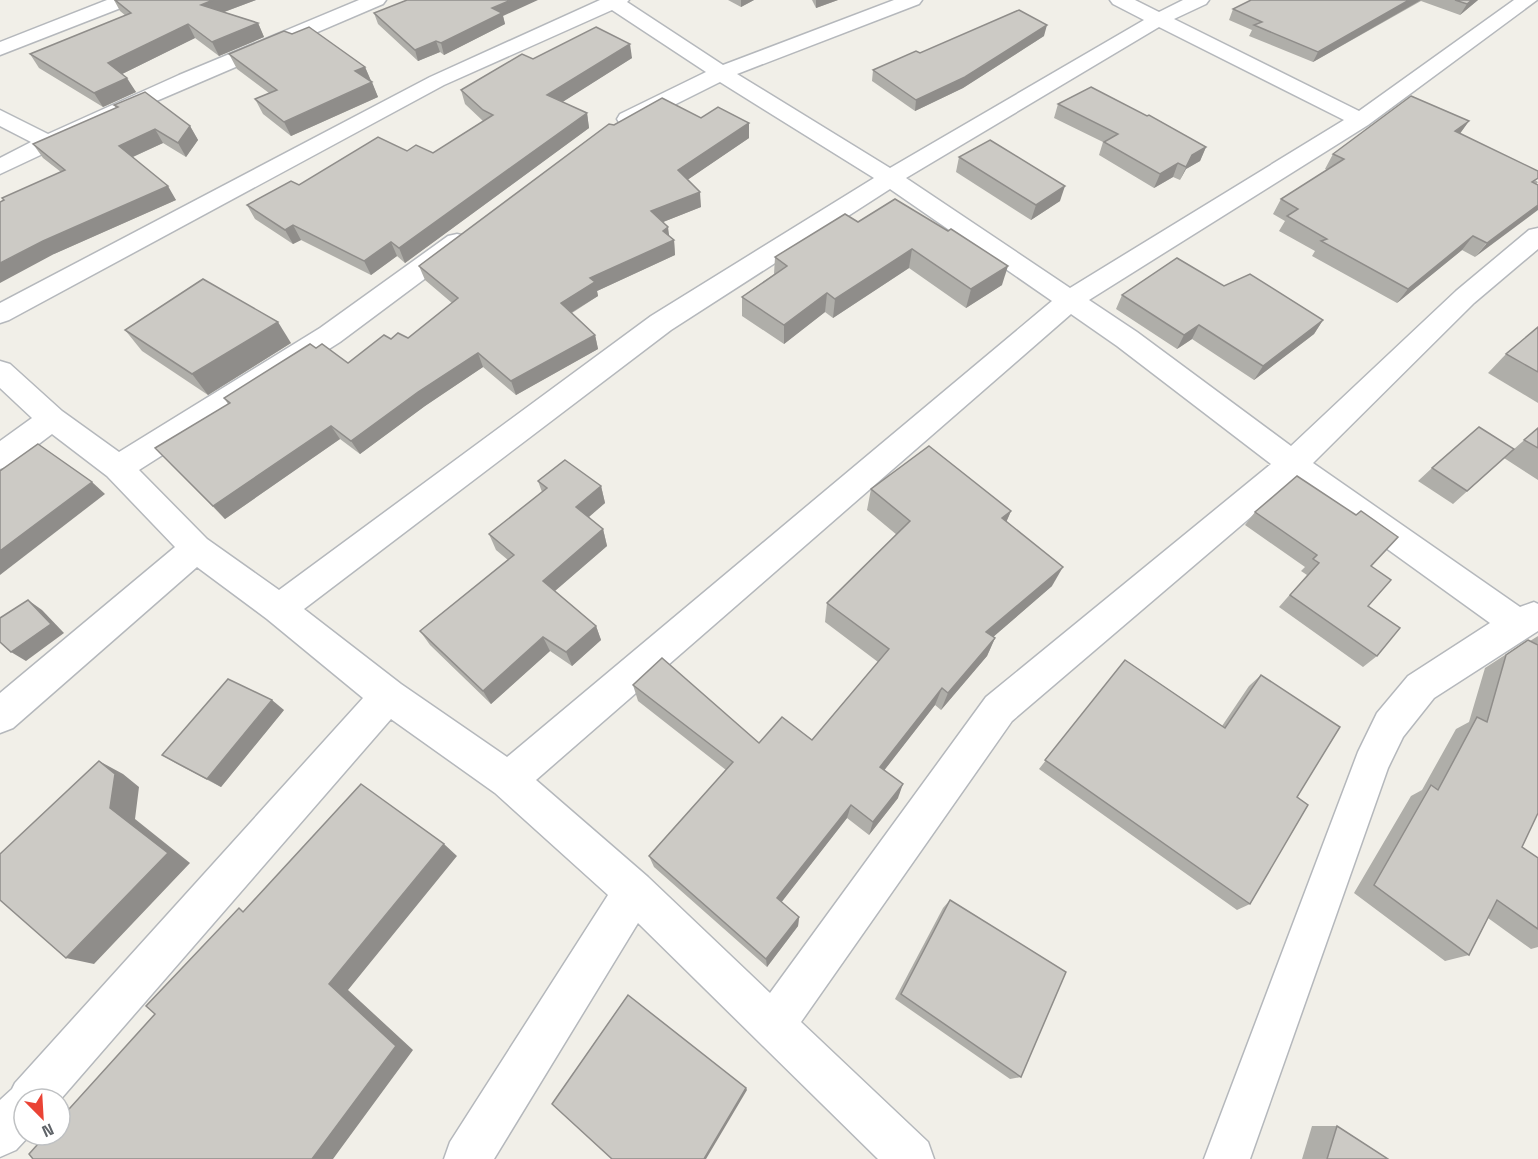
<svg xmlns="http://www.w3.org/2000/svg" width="1538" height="1159" viewBox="0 0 1538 1159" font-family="'Space Grotesk',sans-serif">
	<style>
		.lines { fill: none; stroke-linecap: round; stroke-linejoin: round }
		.street-casing { stroke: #b5b8bc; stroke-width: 3 }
		.street { fill: #fff; fill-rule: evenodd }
		.wall { fill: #afaea9 }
		.shaded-wall { fill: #8f8d8a }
		.building { fill: #cccac5; stroke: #8f8d8a; stroke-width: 1.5 }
	</style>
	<rect width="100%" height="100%" fill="#f1efe8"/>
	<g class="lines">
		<defs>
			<g id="street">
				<polygon points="107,0 134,0 131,4 0,55 0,42"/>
				<polygon points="359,0 386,0 383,4 147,105 0,174 0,158 31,142 0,126 0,110 48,134 179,75"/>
				<path d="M600,0H629L627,2L723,65L894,0H922L919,4L737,74L890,168L1144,20L1113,4L1110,0H1135L1159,12L1183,0H1209L1206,4L1174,19L1359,111L1514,0H1537L1368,125L1089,300L1137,332L1291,446L1456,291L1529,230L1538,228V249L1474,303L1313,463L1520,607L1534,602L1538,604V631L1434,698L1403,737L1388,768L1250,1159H1204L1358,752L1377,713L1408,676L1490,623L1293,481L1012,721L801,1022L928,1142L934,1159H878L638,923L494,1159H444L450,1142L608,895L495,793L391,719L60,1100L24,1099V1135H30L16,1150L0,1157V1100L12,1089L15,1083L363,698L267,619L197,567L13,728L0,733V693L175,547L107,476L52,434L11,465L0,469V441L32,418L0,388V361L10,364L62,411L119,452L320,328L448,236L457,234L466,236L470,242L466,248L340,342L139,470L207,539L279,590L651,316L874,178L720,82L636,124L628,126L620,124L617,119L620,114L706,72L612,10L444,85L9,320L0,323V303L430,77ZM1159,27L1344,120L1070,288L906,178ZM890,189L1052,301L507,757L401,684L304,609L671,330ZM1071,314L1117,346L1271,464L986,697L770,993L648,877L536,780Z"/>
			</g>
		</defs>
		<use href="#street" class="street-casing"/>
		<use href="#street" class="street"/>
	</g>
	<g class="wall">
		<polygon points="114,0 256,0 224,12 258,23 264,37 219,56 195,38 122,74 136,92 103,107 39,68 30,54 126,16 120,11"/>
		<polygon points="728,0 754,0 741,7"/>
		<polygon points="812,0 838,0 816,8"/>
		<polygon points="1251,0 1478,0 1460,15 1421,1 1313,62 1249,36 1252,30 1229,20 1233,9"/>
		<polygon points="374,13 503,16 505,24 444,55 440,52 418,61 378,24"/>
		<polygon points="1044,36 963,88 915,111 872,81 873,70 920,53"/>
		<polygon points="229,54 365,67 378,97 291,136 263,114 255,99 269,93 237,69"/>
		<polygon points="632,58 562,102 587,113 589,128 405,263 397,256 371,275 301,240 293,244 255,219 247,205 299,185 407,151 433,153 483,121 465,104 461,90 533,59"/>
		<polygon points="1058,104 1206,147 1200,161 1186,169 1180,180 1173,177 1154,188 1099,155 1103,142 1054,118"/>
		<polygon points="114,105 190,126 198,140 186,157 163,143 133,157 176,200 54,254 61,172 43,158 33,144 116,108"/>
		<polygon points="701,118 749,123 749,138 687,180 701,207 663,222 669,236 674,240 675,255 597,291 598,296 572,313 595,335 598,349 516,395 483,367 425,406 360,454 340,439 225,519 155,448 228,404 224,398 348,363 391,339 408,338 452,303 425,280 419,266 614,125"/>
		<polygon points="1469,121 1460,133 1538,182 1475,257 1462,250 1397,303 1312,256 1315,251 1279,231 1285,221 1273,214 1281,199 1327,170 1325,169 1333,154"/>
		<polygon points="959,157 1060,201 1031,220 956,172"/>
		<polygon points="858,222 1002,285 966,308 909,268 833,318 825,312 784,344 742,316 742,297 774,274 775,257"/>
		<polygon points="1224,286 1323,320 1314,334 1254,380 1192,339 1177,349 1116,309 1122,295"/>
		<polygon points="1538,327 1538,403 1488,373 1506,354"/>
		<polygon points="125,330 291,343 208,395 142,351"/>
		<polygon points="1538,428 1538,480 1504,458 1453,504 1418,481 1432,468 1514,449"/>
		<polygon points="538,481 601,486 605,503 588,517 603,529 607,546 555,591 596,626 601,640 572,666 550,651 491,704 430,645 420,631 508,560 496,550 489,534 542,492"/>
		<polygon points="871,489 1011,511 1006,522 1052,586 993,637 995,638 987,656 941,710 935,705 884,770 898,798 869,835 847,818 781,902 799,917 798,926 767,967 654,867 649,856 726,770 638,701 633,685 759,743 812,740 878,662 825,622 827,603 897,535 867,510"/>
		<polygon points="1255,512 1371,566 1368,606 1377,656 1363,667 1279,607 1307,575 1301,571 1305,567 1245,525"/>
		<polygon points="1538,636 1538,813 1522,847 1538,858 1538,947 1531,949 1488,918 1469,955 1445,961 1354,893 1411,796 1422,790 1456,729 1469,722 1485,668 1528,640 1530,641"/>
		<polygon points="1125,660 1222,726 1249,686 1261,675 1297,797 1250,904 1237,910 1039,769"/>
		<polygon points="284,710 221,787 177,764 162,755"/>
		<polygon points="950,900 1021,1077 1010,1079 895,999 943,908"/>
		<polygon points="1312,1126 1337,1126 1388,1159 1302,1159"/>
	</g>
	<g class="shaded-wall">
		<polygon points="213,0 256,0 208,18 201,5"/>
		<polygon points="511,0 538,0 503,16 505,24 444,55 441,43 492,8"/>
		<polygon points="741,0 754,0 741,7"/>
		<polygon points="816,0 838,0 816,8"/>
		<polygon points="1409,0 1421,0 1313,62 1318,52"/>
		<polygon points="1472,0 1478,0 1460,15 1467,4"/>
		<polygon points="258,23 264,37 219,56 212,42"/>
		<polygon points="188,24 195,38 116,77 108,63"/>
		<polygon points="1047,25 1044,36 963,88 915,111 916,100"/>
		<polygon points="436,41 440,52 418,61 415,50"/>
		<polygon points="630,44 632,58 550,110 547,95"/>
		<polygon points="365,67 371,81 355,71"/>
		<polygon points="127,78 136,92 103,107 94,93"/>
		<polygon points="372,82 378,97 291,136 284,122"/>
		<polygon points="587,113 589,128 405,263 399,248"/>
		<polygon points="1469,121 1459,135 1455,131"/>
		<polygon points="749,123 749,138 680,185 678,170"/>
		<polygon points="190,126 198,140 186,157 178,143"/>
		<polygon points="155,129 163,143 128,159 119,146"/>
		<polygon points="1206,147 1200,161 1186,169 1180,180 1192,155"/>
		<polygon points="1178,163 1173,177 1154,188 1160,174"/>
		<polygon points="168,186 176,200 54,254 0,283 0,263 43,241"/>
		<polygon points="1065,186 1060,201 1031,220 1036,205"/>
		<polygon points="700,192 701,207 653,226 651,211"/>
		<polygon points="1538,205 1538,210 1475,257 1487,243"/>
		<polygon points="293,225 301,240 293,244 285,230"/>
		<polygon points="668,227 670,242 674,240 675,255 597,291 598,296 564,317 561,303 590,278"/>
		<polygon points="1473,236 1462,250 1397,303 1408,289"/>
		<polygon points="391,242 397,256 371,275 364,261"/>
		<polygon points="912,249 909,268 833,318 835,299"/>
		<polygon points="1008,266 1002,285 966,308 971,289"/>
		<polygon points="827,293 825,312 784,344 784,325"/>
		<polygon points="1323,320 1314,334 1254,380 1263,366"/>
		<polygon points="278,322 291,343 208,395 192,374"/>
		<polygon points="1199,325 1192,339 1177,349 1184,335"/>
		<polygon points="595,335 598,349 516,395 511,381"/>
		<polygon points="478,353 483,367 425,406 360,454 351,441 418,392"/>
		<polygon points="331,426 340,439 225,519 213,506"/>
		<polygon points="92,482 105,494 0,575 0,551"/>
		<polygon points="601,486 605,503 581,524 576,507"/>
		<polygon points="1011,511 1002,532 1002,518"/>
		<polygon points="603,529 607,546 549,596 543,581"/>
		<polygon points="1063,567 1052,586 978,650 986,632"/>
		<polygon points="28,600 42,610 64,633 26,661 11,652"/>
		<polygon points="596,626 601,640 572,666 566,652"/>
		<polygon points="543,637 550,651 491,704 483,691"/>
		<polygon points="995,638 987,656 941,710 948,693"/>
		<polygon points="942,688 935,705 876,781 880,767"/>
		<polygon points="272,700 284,710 221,787 207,779"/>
		<polygon points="99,761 123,774 139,787 135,819 190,863 94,964 66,958 110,808"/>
		<polygon points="903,784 898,798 869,835 873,822"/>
		<polygon points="851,805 847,818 777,908 777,898"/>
		<polygon points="444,844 457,856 348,990 413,1050 333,1159 312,1159 329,984"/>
		<polygon points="799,917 798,926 767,967 766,959"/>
		<polygon points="746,1088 747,1090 706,1159 704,1159"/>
	</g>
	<g class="building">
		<polygon points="115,0 213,0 201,5 258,23 212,42 188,24 108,63 127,78 94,93 30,54 131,13"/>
		<polygon points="407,0 511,0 492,8 502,13 441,43 436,41 415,50 374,13"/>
		<polygon points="1251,0 1409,0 1318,52 1254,25 1262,22 1233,9"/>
		<polygon points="1455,0 1472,0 1467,4"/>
		<polygon points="1019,10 1047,25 965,77 916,100 873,70 916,51 920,53"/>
		<polygon points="309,27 365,67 355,71 372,82 284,122 255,99 277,90 229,54 284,31 292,34"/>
		<polygon points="596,27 630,44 547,95 587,113 399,248 391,242 364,261 293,225 285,230 247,205 291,181 299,185 378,137 407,151 416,145 433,153 493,115 483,110 461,90 522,54 533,59"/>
		<polygon points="1091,87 1147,116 1149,115 1206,147 1192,155 1186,167 1178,163 1160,174 1104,142 1118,134 1058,104"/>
		<polygon points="145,92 190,126 178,143 155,129 119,146 168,186 43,241 0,263 0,202 4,200 2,198 65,170 33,144 118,107 114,105"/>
		<polygon points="1411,96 1469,121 1455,131 1538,171 1538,178 1532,182 1538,185 1538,205 1487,243 1473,236 1408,289 1321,241 1327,239 1287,216 1298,209 1281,199 1344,159 1333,154"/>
		<polygon points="662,98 701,118 718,107 749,123 678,170 700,192 651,211 668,227 663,231 674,240 590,278 595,282 561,303 595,335 511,381 478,353 418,392 351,441 331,426 213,506 155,448 230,403 224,398 310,344 316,348 322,344 348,363 384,335 391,339 398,333 408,338 458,298 419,266 609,124 614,125"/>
		<polygon points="990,140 1065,186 1036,205 959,157"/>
		<polygon points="895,199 948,231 951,229 1008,266 971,289 912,249 835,299 827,293 784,325 742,297 787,266 775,257 845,214 858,222"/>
		<polygon points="1177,258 1224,286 1250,274 1323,320 1263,366 1199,325 1184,335 1122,295"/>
		<polygon points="203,279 278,322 192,374 125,330"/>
		<polygon points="1538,327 1538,372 1506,354"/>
		<polygon points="1479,427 1514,449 1467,491 1432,468"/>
		<polygon points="1538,428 1538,448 1524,440"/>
		<polygon points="38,444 92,482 0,551 0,471"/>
		<polygon points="929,446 1011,511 1002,518 1063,567 986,632 995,638 948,693 942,688 880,767 903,784 873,822 851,805 777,898 799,917 766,959 649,856 733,762 633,685 662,658 759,743 782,717 812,740 889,649 827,603 910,521 871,489"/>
		<polygon points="565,460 601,486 576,507 603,529 543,581 596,626 566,652 543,637 483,691 420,631 514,555 489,534 547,488 538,481"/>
		<polygon points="1297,476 1356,515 1361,511 1398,537 1371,566 1391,580 1368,606 1400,628 1377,656 1290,595 1319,563 1313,559 1317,555 1255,512"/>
		<polygon points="28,600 51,624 11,652 0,642 0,618"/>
		<polygon points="1528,640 1538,645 1538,813 1522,847 1538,858 1538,929 1497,900 1469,955 1374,885 1431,785 1438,790 1477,717 1487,722 1506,655"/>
		<polygon points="1125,660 1225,728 1261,675 1340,727 1297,797 1308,805 1250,904 1045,760"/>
		<polygon points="228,679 272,700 207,779 162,755"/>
		<polygon points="99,761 115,774 110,808 168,853 66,958 0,900 0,854"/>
		<polygon points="361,784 444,844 329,984 396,1046 312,1159 33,1159 29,1154 46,1135 60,1135 60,1119 155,1014 146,1006 239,908 243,912"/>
		<polygon points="950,900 1066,972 1021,1077 901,994"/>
		<polygon points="628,995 746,1088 704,1159 612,1159 552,1104"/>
		<polygon points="1337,1126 1388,1159 1327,1159"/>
	</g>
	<g transform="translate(42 1117) rotate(156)"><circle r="28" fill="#ffffff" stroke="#bfc1c3" stroke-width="1.5"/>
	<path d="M0-4.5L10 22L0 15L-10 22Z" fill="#ea4335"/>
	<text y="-9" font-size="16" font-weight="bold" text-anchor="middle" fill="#5f6368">N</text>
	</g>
</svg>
